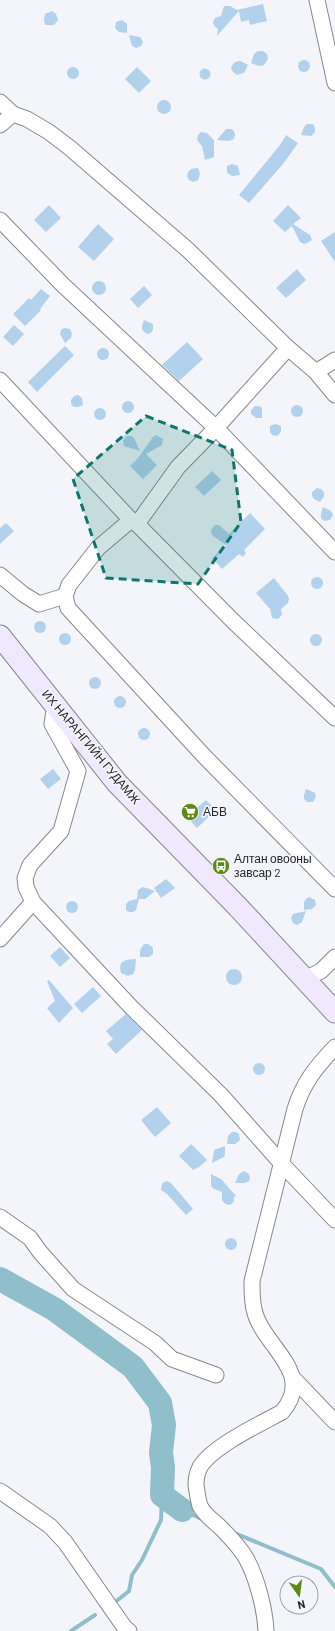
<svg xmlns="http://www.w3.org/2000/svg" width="335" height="1631" viewBox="0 0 335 1631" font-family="Barlow,sans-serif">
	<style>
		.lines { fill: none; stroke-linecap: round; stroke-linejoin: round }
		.stream { stroke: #90beca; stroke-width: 4 }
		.river { stroke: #90beca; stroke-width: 24 }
		.building { fill: #b1d1ec }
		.street-casing { stroke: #87888d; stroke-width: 17 }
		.secondary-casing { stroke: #87888d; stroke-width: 23 }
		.street { stroke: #fff; stroke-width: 15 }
		.secondary { stroke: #f0e8fc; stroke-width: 21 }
		.marked { fill: #0f766e; fill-opacity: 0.2; stroke: #0f766e; stroke-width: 3; stroke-dasharray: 8 5; stroke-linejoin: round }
		.labels { text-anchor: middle; stroke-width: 3.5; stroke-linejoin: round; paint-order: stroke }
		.street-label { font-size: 12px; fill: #272829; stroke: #f3f5fa }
		.poi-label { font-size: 12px; fill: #272829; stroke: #f3f5fa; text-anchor: start }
	</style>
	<rect width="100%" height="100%" fill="#f3f5fa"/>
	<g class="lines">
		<g class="stream">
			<polyline points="182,1510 204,1520"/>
			<polyline points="232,1532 321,1569 335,1587"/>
			<polyline points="114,1603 129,1591 132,1575 142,1560 161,1520 162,1495"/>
			<polyline points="71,1631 95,1615"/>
		</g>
		<polyline class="river" points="0,1279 54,1309 133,1367 160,1403 164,1425 161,1453 163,1467 162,1495 182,1510"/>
	</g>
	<g class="building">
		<polygon points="263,4 267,21 250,25 249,20 241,22 239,11 217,36 218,29 214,26 213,22 215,18 221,16 224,6 230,6 237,10"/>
		<polygon points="52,11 56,14 58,20 54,25 45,25 44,19 45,14"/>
		<polygon points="122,20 127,24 127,33 119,32 115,28 116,22"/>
		<polygon points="129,35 140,37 143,42 141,46 136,48 132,46"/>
		<polygon points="258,51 263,51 267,54 268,59 264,65 259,66 251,63 254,54"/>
		<circle cx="304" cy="66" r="6"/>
		<polygon points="240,61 248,65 244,73 237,75 232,71 231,67 235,62"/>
		<polygon points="137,67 151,81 139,93 125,79"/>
		<circle cx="73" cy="73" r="6"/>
		<circle cx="205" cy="74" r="5.5"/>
		<circle cx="164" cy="107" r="7"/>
		<polygon points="307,124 313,124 315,128 315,132 311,136 301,135 304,127"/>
		<polygon points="226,129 231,129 234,131 235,135 234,139 229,141 217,140"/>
		<polygon points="201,132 207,133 214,140 214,157 205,160 202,146 197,140 198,135"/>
		<polygon points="286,135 298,143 283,164 249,203 239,195 280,145"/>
		<polygon points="232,164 238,166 240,175 232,176 227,173 227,166"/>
		<polygon points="198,168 200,174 198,180 193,182 189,180 187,176 188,172 191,169"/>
		<polygon points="49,205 61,218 46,232 34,220"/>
		<polygon points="288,205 301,218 293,224 310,235 312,240 307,243 304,244 300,242 292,226 285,232 273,221"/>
		<polygon points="98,224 114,239 94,261 78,247"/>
		<polygon points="335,232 335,262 321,241"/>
		<polygon points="297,269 306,280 286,298 276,288"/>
		<circle cx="99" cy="288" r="7"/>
		<polygon points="144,286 152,295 138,308 130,299"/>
		<polygon points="41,289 50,296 40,309 41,310 25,326 13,314 29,298 31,300"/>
		<polygon points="144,320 153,324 153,330 151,333 147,334 142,330 142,326"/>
		<polygon points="14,325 24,334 13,346 3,337"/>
		<polygon points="64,328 70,329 72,334 71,338 65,343 60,334 61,330"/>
		<polygon points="187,342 203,359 179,381 162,365"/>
		<polygon points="65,346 74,355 37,392 28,382"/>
		<circle cx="103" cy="354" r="6"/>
		<polygon points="78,395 82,398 83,405 78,407 74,407 71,404 71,400 74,396"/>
		<circle cx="128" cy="407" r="6"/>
		<circle cx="297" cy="411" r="6"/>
		<polygon points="255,406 259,406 262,408 262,418 256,418 251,414 251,410"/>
		<circle cx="100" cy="414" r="6"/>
		<polygon points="275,424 281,426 281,432 277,436 272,435 270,432 270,426"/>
		<polygon points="156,435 163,439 162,445 146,454 157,465 143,479 130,466 138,458 153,437"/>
		<polygon points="127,436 131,436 134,438 140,451 124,446 123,440"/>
		<polygon points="212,471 221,480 204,496 195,487"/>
		<polygon points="317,488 321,489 324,492 324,496 320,502 314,499 312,496 312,492"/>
		<polygon points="323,507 331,511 333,515 330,520 324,521 321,518 321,514"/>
		<polygon points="250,513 265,529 244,550 246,553 243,557 239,554 222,569 212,558 226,545 213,536 211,532 212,528 215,525 219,525 229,534"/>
		<polygon points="6,523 14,531 0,544 0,528"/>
		<circle cx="317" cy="583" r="6"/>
		<polygon points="274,578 288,596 289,599 288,603 281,609 282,615 278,619 272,618 270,609 256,593"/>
		<circle cx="40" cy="627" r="6"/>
		<circle cx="65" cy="639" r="6"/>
		<circle cx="316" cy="640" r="6"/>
		<circle cx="95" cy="683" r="6"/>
		<circle cx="120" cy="702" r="6"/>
		<circle cx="144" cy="734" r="6"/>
		<polygon points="53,769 61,779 48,789 40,779"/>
		<polygon points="306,789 315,793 316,797 313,802 307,802 304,799 304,795"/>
		<polygon points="206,800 216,810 197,828 187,817"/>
		<polygon points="166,879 175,888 161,898 154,888"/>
		<polygon points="143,887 155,891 145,899 139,899 136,910 133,912 129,912 126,910 126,904 129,901 137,899 138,890"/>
		<polygon points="309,897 315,900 316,905 312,909 304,910 304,902 306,899"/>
		<circle cx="72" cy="907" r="6"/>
		<polygon points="306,911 302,922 297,925 293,923 291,918 293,914"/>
		<polygon points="144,944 148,944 153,948 153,954 149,957 140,957 140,950"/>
		<polygon points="60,947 70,958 60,967 50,956"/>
		<polygon points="136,959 135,970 133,974 128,976 121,973 120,968 121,963 126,960"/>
		<circle cx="234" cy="977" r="8"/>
		<polygon points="49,980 73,1008 59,1023 47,1008 55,1001 47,981"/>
		<polygon points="93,987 101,996 82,1013 74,1004"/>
		<polygon points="126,1014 142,1030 116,1054 107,1044 113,1039 106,1031"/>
		<circle cx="259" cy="1069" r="6"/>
		<polygon points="157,1107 171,1123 155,1137 141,1120"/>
		<polygon points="232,1132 236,1132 239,1134 240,1140 235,1144 227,1144 228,1136"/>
		<polygon points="191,1144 207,1160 199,1167 193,1170 179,1156"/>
		<polygon points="225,1146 225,1154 224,1157 212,1163 214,1150"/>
		<polygon points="244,1171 249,1174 250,1178 249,1181 245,1183 235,1183 239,1174"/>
		<polygon points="211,1174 221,1179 237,1197 234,1196 234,1201 232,1204 228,1205 224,1203 222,1200 222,1192 214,1189 211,1186"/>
		<polygon points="167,1181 171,1183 193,1209 186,1215 167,1194 161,1190 162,1184 164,1182"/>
		<circle cx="231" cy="1244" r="6"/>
	</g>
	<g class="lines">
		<defs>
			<g id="street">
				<polyline points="317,0 335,83"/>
				<polyline points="0,102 13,114"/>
				<polyline points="0,125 13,114 27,119 49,132 70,148 188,250 288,348 316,372 335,395"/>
				<polyline points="0,220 63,285 216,428 335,552"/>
				<polyline points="316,372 335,360"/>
				<polyline points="0,380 131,520 137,524 178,467 216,428 288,348"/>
				<polyline points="131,520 98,548 69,585 65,596 68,608 204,756 335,889"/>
				<polyline points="137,524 233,621 335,718"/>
				<polyline points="0,575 23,594 39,604 65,596"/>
				<polyline points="55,705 52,724 78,771 61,831 30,865 25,878 26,887 33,902 131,1007 221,1095 282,1164 335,1220"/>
				<polyline points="0,939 33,902"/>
				<polyline points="305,979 321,971 335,957"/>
				<polyline points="0,1217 30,1238 40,1252 73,1289 155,1343 172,1359 216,1375"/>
				<polyline points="294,1379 335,1422"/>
				<polyline points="0,1491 50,1526 65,1542 125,1628 129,1631"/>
				<path d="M266,1631C265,1609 257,1578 246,1558C239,1546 229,1536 219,1526C212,1520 204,1514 200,1506C198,1500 197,1491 196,1485C196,1479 197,1473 200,1467C213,1446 260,1424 282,1412C312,1377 274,1353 259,1323C252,1310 252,1295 252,1281L295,1109C303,1083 316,1067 335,1047"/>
			</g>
			<polyline id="secondary" points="0,636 117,783 238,907 335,1012"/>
		</defs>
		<use href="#street" class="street-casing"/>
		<use href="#secondary" class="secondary-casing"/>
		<use href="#street" class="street"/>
		<use href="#secondary" class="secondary"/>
	</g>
	<path class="marked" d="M146,416L232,450L241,522L198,584L106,578L73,479Z"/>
	<defs>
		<symbol id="supermarket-disc" viewBox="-11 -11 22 22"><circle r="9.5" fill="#5e8817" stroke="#f3f5fa"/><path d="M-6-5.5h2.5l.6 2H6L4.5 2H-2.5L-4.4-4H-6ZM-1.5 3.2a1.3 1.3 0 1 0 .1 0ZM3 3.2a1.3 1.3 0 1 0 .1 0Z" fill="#fff"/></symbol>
		<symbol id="bus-disc" viewBox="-11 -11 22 22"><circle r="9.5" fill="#5e8817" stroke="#f3f5fa"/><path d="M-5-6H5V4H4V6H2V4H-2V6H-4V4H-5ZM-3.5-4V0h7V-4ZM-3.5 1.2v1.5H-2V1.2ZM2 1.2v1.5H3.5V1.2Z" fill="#fff"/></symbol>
	</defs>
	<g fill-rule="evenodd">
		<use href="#supermarket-disc" x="180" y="802" width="20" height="20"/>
		<use href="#bus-disc" x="211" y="856" width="20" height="20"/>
	</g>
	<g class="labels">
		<g class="street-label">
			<text transform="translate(91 747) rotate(50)" y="4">ИХ НАРАНГИЙН ГУДАМЖ</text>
		</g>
		<g class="poi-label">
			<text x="203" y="816">АБВ</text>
			<text x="234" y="863">Алтан овооны<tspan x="234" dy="14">завсар 2</tspan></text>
		</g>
	</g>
	<g transform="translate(299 1595) rotate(166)"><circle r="19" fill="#f3f5fa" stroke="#a1a3a6"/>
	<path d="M0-3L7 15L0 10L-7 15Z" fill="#5e8817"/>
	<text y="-6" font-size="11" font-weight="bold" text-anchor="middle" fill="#272829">N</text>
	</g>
</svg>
